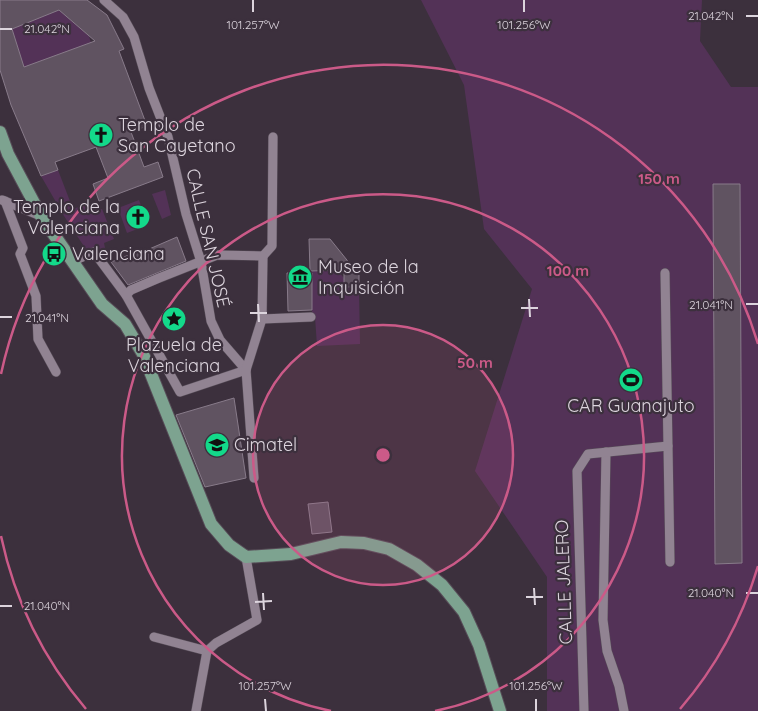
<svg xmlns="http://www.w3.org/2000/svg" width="758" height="711" viewBox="0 0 758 711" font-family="Quicksand,sans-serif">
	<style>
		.green { fill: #533257 }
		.building { fill: #605361; stroke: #887b8a; fill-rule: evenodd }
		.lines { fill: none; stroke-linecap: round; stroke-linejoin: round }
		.minor-casing { stroke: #574d58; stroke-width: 10 }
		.major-casing { stroke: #574d58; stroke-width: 14 }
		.minor { stroke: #918392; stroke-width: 9 }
		.major { stroke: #7da390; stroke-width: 12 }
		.ticks { fill: none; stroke: #dcd4dd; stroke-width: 2 }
		.ring { fill: none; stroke: #cb5a88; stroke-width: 2.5 }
		.labels { text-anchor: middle; stroke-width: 4.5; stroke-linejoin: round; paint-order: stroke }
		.poi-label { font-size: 18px; fill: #dcd4dd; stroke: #3c303d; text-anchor: start }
		.street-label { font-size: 18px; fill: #dcd4dd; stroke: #3c303d }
		.ticks-label { font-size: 12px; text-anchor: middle; fill: #dcd4dd; stroke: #3c303d; stroke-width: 4.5; stroke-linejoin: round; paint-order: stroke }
		.centre { fill: #cb5a88; stroke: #3c303d; stroke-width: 2.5 }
		.ring-label { font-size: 15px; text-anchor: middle; font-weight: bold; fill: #cb5a88; stroke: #3c303d; stroke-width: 4.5; stroke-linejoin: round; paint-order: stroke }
	</style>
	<rect width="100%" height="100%" fill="#3c303d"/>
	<g class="green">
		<polygon points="421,0 702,0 700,41 731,87 758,87 758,711 547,711 547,577 475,471 532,289 484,229 464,85"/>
		<polygon points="59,10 89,36 91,43 24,67 12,29"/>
		<polygon points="58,170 73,209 84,205 90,214 102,209 114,239 104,243 105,248 89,254 64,216 41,176"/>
		<polygon points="165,190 171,215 162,219 152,194"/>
		<polygon points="139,200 148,225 127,233 118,208"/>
		<polygon points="337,270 344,278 344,287 359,287 360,344 317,346 315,317 312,317 312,271"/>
	</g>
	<g class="building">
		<path d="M0,0H87L107,15L124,49L119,51L147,126L131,132L144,167L158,162L163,177L99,201L93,184L108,178L96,147L55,162L58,170L41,176L11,105L0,70ZM59,10L95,41L24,67L12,29Z"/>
		<polygon points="713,184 740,184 742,563 715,564"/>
		<polygon points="177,237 186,261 128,285 111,262 139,251 140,253"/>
		<polygon points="309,239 330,239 359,275 359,287 344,287 344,270 310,271"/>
		<polygon points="287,273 312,273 312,310 288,311"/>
		<polygon points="234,398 246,478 205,487 176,415"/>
		<polygon points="328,502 332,532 312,534 308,504"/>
	</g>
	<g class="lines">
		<defs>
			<g id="minor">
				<polyline points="104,0 123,17 134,37 149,88 168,137 186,214 201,262 211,321 220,340 246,370"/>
				<polyline points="2,200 41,216"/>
				<polyline points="5,201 23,248 20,254 36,296 38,339 56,372"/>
				<polyline points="263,256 272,246 273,137"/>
				<polyline points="73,261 94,252 126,295 180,392 246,370"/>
				<polyline points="665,273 670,562"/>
				<polyline points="126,295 131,290 159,278 217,255 263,256"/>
				<polyline points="262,319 311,317"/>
				<polyline points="606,452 603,620 607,651 619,686 624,711"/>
				<polyline points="254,478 246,370 262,319 263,256"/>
				<polyline points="154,637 207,651"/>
				<polyline points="196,711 207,651 216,643 257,620 246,557"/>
				<polyline points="584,711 577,471 588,454 668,446"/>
			</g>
			<polyline id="major" points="0,132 8,154 41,216 102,304 125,324 143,354 211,524 229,545 246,557 291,554 341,542 364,543 389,549 417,565 442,585 464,612 479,645 500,711"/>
		</defs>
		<use href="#minor" class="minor-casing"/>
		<use href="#major" class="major-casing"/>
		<use href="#minor" class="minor"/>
		<use href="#major" class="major"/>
	</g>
	<path class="ticks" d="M253,0V12M524,0V12M746,16H758M0,29H12M529,299L530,317M258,304L259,322M746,304H758M521,308H538M250,313H267M0,317H12M534,588L535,605M263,593L264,610M746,593H758M526,597H543M255,602L272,601M0,606H12M265,699L266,711M536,699V711"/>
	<circle cx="383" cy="455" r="130" fill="#cb5a88" fill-opacity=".12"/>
	<g class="ring">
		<circle cx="383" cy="455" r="130"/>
		<path d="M331 711A261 261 0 1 1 435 711"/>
		<path d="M758 566A391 391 0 0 1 680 709M86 709A391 391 0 0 1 1 536M1 374A391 391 0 0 1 758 344"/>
	</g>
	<defs>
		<symbol id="church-disc" viewBox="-11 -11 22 22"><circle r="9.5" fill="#13d98a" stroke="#3c303d"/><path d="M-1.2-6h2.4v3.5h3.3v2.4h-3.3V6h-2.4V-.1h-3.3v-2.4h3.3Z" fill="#111"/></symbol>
		<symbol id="bus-disc" viewBox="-11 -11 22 22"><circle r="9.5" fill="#13d98a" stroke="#3c303d"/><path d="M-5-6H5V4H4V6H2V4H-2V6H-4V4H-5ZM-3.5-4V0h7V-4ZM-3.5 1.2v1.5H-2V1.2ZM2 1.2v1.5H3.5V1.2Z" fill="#111"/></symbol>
		<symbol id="museum-disc" viewBox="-11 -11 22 22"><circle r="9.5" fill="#13d98a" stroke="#3c303d"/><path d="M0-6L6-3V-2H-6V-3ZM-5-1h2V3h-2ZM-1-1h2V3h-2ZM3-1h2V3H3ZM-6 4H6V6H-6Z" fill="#111"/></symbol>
		<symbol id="sight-disc" viewBox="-11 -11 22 22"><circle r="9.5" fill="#13d98a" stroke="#3c303d"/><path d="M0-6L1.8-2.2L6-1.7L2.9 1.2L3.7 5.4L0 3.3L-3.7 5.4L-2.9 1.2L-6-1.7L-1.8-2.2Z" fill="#111"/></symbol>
		<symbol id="stadium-disc" viewBox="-11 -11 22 22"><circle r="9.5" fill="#13d98a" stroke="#3c303d"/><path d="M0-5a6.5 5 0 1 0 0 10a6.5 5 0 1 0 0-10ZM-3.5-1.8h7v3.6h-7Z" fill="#111"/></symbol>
		<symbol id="university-disc" viewBox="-11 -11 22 22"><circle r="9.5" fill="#13d98a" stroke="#3c303d"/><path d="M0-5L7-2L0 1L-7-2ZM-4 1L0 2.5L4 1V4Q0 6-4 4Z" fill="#111"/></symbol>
	</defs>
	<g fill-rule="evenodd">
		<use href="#church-disc" x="87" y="121" width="28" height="28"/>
		<use href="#church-disc" x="124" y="203" width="28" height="28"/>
		<use href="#bus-disc" x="40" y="240" width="28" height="28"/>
		<use href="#museum-disc" x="286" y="263" width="28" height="28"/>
		<use href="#sight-disc" x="160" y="305" width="28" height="28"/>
		<use href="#stadium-disc" x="617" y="366" width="28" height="28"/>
		<use href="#university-disc" x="203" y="431" width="28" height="28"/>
	</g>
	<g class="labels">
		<g class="poi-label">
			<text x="118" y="131">Templo de<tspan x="118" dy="21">San Cayetano</tspan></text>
			<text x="120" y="213" text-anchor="end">Templo de la<tspan x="120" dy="21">Valenciana</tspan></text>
			<text x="72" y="260">Valenciana</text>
			<text x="318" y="273">Museo de la<tspan x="318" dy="21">Inquisición</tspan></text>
			<text x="174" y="351" text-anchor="middle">Plazuela de<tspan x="174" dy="21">Valenciana</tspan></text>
			<text x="631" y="412" text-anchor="middle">CAR Guanajuto</text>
			<text x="234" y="451">Cimatel</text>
		</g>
		<g class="street-label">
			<text transform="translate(208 238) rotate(77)" y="6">CALLE SAN JOSÉ</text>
			<text transform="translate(564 582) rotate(-92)" y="6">CALLE JALERO</text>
		</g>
	</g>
	<g class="ticks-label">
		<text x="711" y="20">21.042°N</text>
		<text x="253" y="29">101.257°W</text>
		<text x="524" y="29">101.256°W</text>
		<text x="47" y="33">21.042°N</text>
		<text x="711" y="309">21.041°N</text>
		<text x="47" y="322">21.041°N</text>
		<text x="711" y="597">21.040°N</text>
		<text x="47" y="610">21.040°N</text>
		<text x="265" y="690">101.257°W</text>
		<text x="536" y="690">101.256°W</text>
	</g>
	<circle cx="383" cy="455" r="8" class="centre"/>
	<g class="ring-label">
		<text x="659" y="184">150 m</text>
		<text x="568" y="276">100 m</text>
		<text x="475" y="368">50 m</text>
	</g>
</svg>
